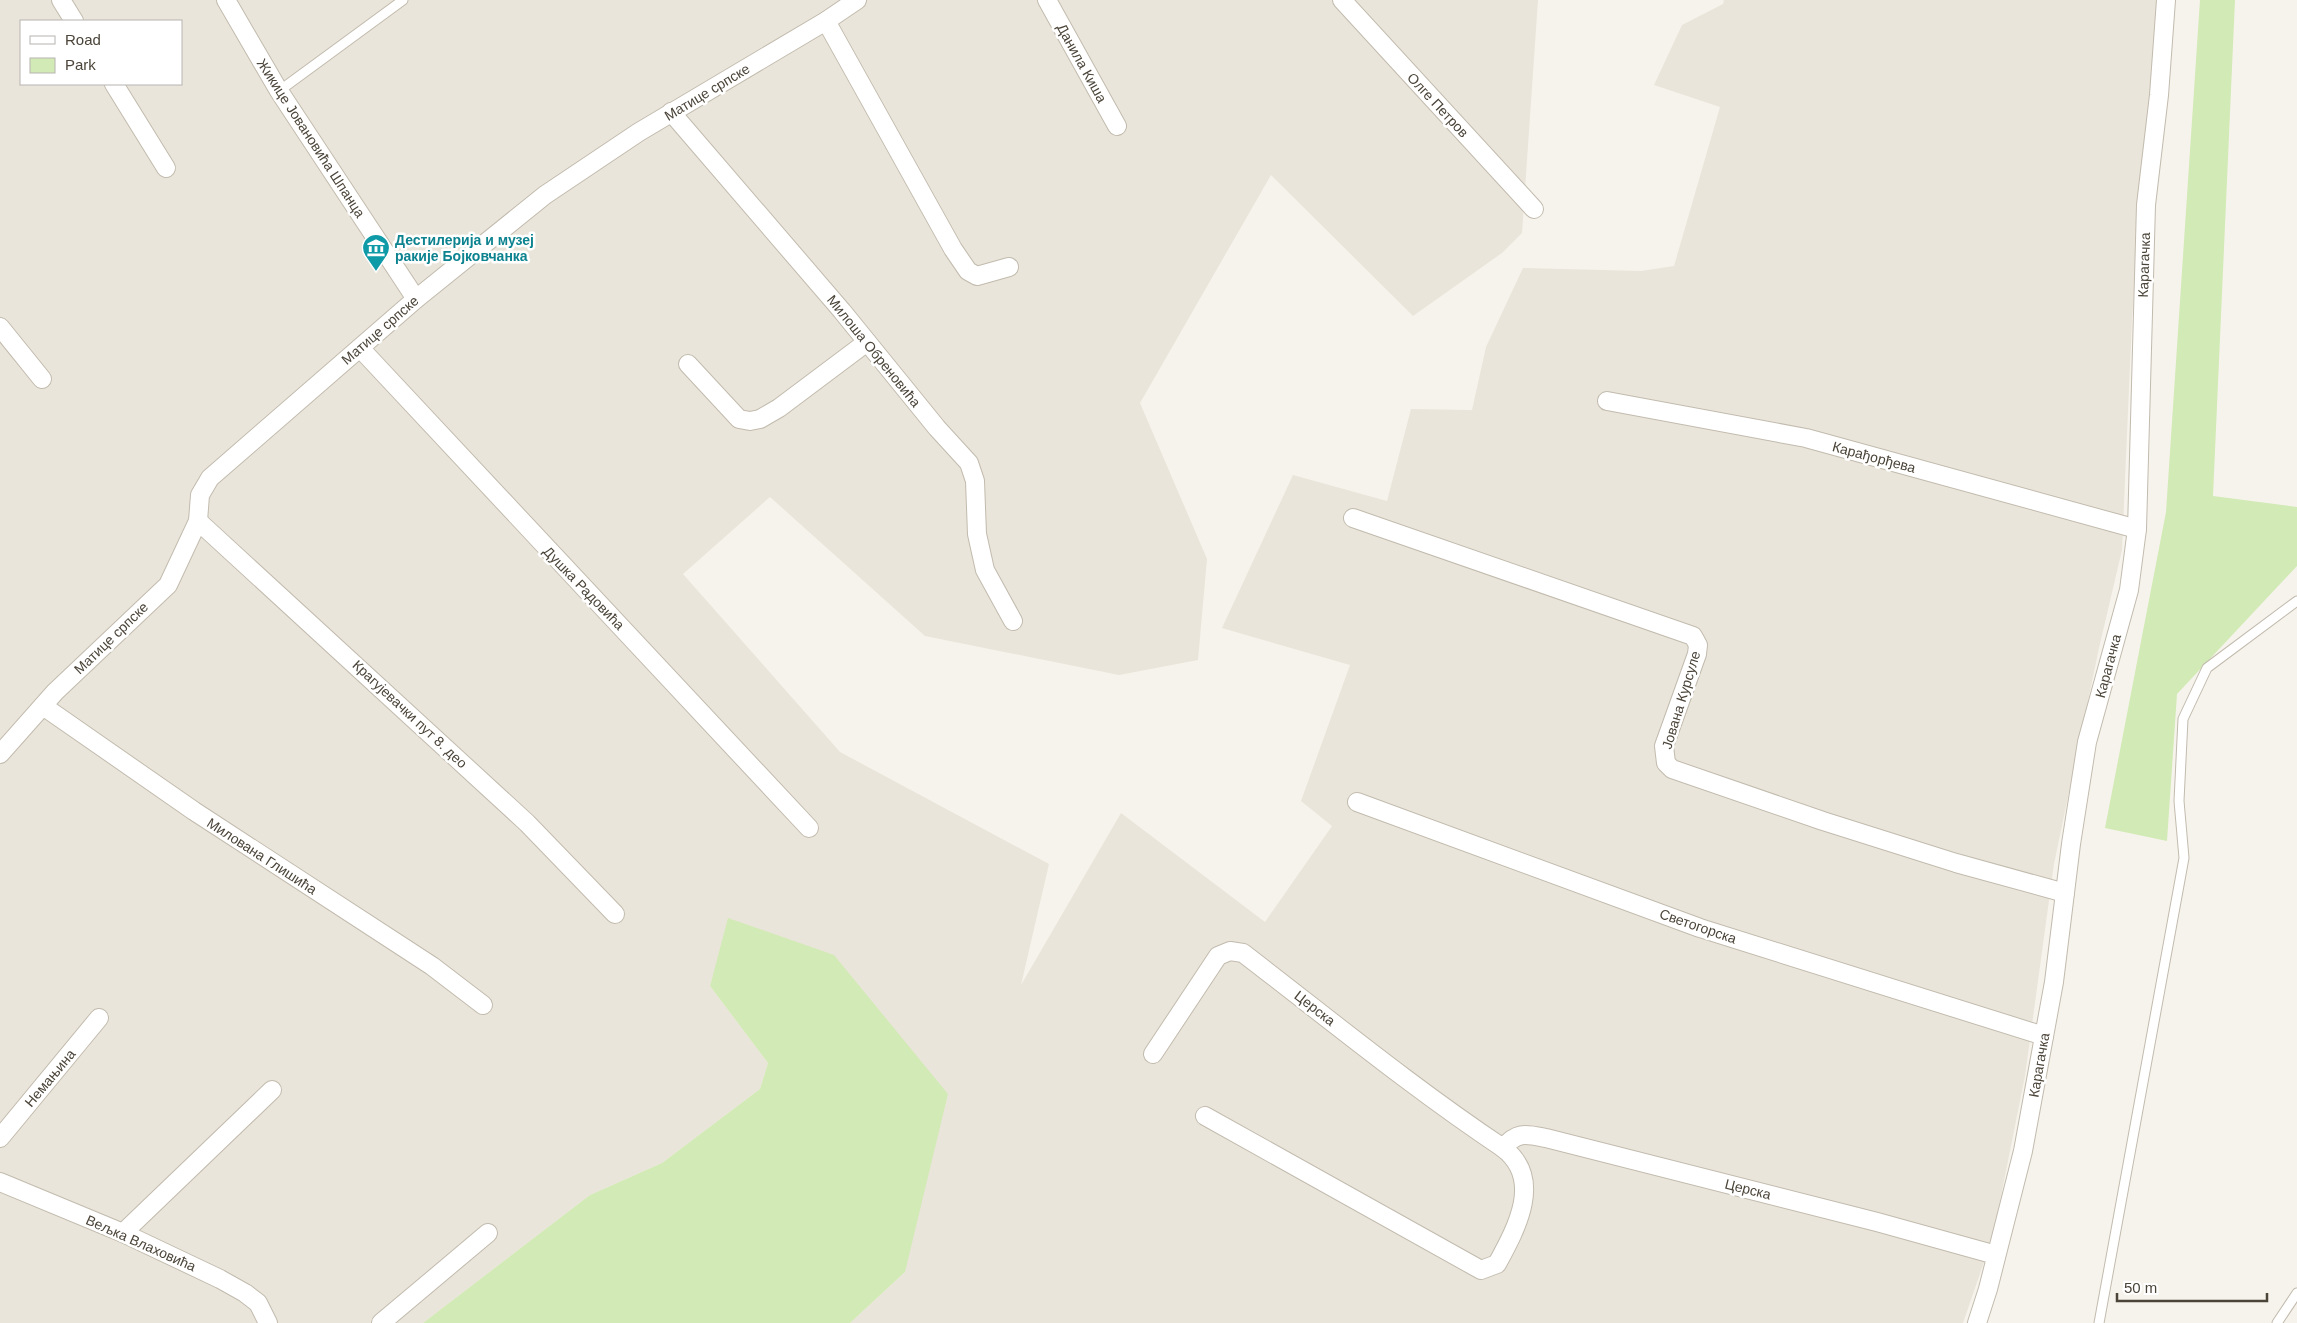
<svg xmlns="http://www.w3.org/2000/svg" width="2297" height="1323" viewBox="0 0 2297 1323" font-family="Arial,sans-serif">
	<style>
		.residential { fill: #eae5da; fill-rule: evenodd }
		.green { fill: #d2eab5 }
		.lines { fill: none; stroke-linecap: round; stroke-linejoin: round }
		.service-casing { stroke: #c2bbae; stroke-width: 11 }
		.minor-casing { stroke: #c2bbae; stroke-width: 20 }
		.service { stroke: #fff; stroke-width: 9 }
		.minor { stroke: #fff; stroke-width: 18 }
		.labels { text-anchor: middle; stroke-width: 5; stroke-linejoin: round; paint-order: stroke }
		.street-label { font-size: 14px; fill: #4b4439; stroke: #fff }
		.culture-label { font-size: 14px; font-weight: bold; fill: #0d838f; stroke: #fff; text-anchor: start }
	</style>
	<rect width="100%" height="100%" fill="#f6f3ec"/>
	<path class="residential" d="M0,0H1538L1522,233L1502,253L1413,316L1271,175L1140,403L1207,559L1198,660L1119,675L925,636L770,497L683,574L840,752L1049,864L1021,985L1121,813L1265,922L1332,826L1301,801L1350,665L1222,628L1293,475L1387,501L1411,409L1472,410L1486,347L1523,268L1641,271L1674,266L1720,107L1654,85L1682,25L1723,4L1724,0H2158L2132,319L2122,550L2099,648L2054,864L2025,1076L1993,1236L1963,1323H850L905,1272L729,919L710,986L768,1063L760,1089L662,1163L590,1195L423,1323H0ZM21,21H181V84H21Z"/>
	<g class="green">
		<polygon points="2200,0 2235,0 2213,496 2297,507 2297,566 2177,694 2167,841 2105,828 2166,512"/>
		<polygon points="728,918 834,955 948,1094 905,1272 850,1323 423,1323 590,1195 662,1163 760,1089 768,1063 710,986"/>
	</g>
	<g class="lines">
		<defs>
			<g id="service">
				<polyline points="279,91 403,0"/>
				<polyline points="2099,1323 2184,858 2179,801 2183,719 2207,668 2297,601"/>
				<polyline points="2277,1323 2297,1293"/>
			</g>
			<g id="minor">
				<polyline points="61,0 74,21"/>
				<polyline points="226,0 279,91 416,299"/>
				<polyline points="1047,0 1117,126"/>
				<polyline points="1342,0 1534,209"/>
				<polyline points="826,21 953,249 968,271 977,276 1009,267"/>
				<polyline points="114,84 166,168"/>
				<polyline points="671,112 842,311 937,428 969,463 975,481 977,534 985,570 1013,621"/>
				<polyline points="0,327 42,379"/>
				<polyline points="360,348 809,828"/>
				<polyline points="688,364 739,419 750,421 760,419 779,408 867,342"/>
				<polyline points="1607,401 1806,438 2137,529"/>
				<polyline points="1353,518 1693,636 1698,645 1697,654 1664,746 1666,763 1672,769 1823,821 1956,863 2065,893"/>
				<polyline points="198,521 527,823 615,914"/>
				<polyline points="43,706 194,811 432,966 483,1005"/>
				<polyline points="0,754 55,692 168,585 198,521 200,495 210,478 416,299 545,195 639,132 826,21 857,0"/>
				<polyline points="1357,802 1700,928 2044,1036"/>
				<path d="M1153,1054L1218,956L1230,951L1243,953C1329,1019 1413,1088 1503,1148C1517,1131 1526,1134 1546,1138L1877,1222L1996,1255"/>
				<path d="M1205,1116L1481,1270L1497,1264C1516,1229 1544,1179 1503,1148"/>
				<polyline points="0,1138 99,1018"/>
				<polyline points="0,1182 123,1233 220,1279 245,1293 258,1303 268,1323"/>
				<polyline points="123,1233 272,1090"/>
				<polyline points="381,1323 488,1233"/>
				<polyline points="1977,1323 1988,1289 2023,1151 2054,982 2071,844 2087,742 2129,590 2137,529 2146,205 2159,95 2166,0"/>
			</g>
		</defs>
		<use href="#service" class="service-casing"/>
		<use href="#minor" class="minor-casing"/>
		<use href="#service" class="service"/>
		<use href="#minor" class="minor"/>
	</g>
	<defs>
		<symbol id="museum-pin" viewBox="-11 -11 22 30"><path d="M0 17L-7.5 6A9.5 9.5 0 1 1 7.5 6Z" fill="#0f9aa8" stroke="#fff"/><path d="M0-6L6-3V-2H-6V-3ZM-5-1h2V3h-2ZM-1-1h2V3h-2ZM3-1h2V3H3ZM-6 4H6V6H-6Z" fill="#fff"/></symbol>
	</defs>
	<g fill-rule="evenodd">
		<use href="#museum-pin" x="360" y="232" width="32" height="43"/>
	</g>
	<g class="labels">
		<g class="street-label">
			<text transform="translate(1082 63) rotate(61)" y="5">Данила Киша</text>
			<text transform="translate(707 92) rotate(-31)" y="5">Матице српске</text>
			<text transform="translate(1438 105) rotate(47)" y="5">Олге Петров</text>
			<text transform="translate(311 138) rotate(57)" y="5">Жикице Јовановића Шпанца</text>
			<text transform="translate(2144 265) rotate(-88)" y="5">Карагачка</text>
			<text transform="translate(380 330) rotate(-41)" y="5">Матице српске</text>
			<text transform="translate(874 351) rotate(51)" y="5">Милоша Обреновића</text>
			<text transform="translate(1874 457) rotate(15)" y="5">Карађорђева</text>
			<text transform="translate(584 588) rotate(46)" y="5">Душка Радовића</text>
			<text transform="translate(111 638) rotate(-44)" y="5">Матице српске</text>
			<text transform="translate(2108 666) rotate(-75)" y="5">Карагачка</text>
			<text transform="translate(1681 700) rotate(-73)" y="5">Јована Курсуле</text>
			<text transform="translate(410 714) rotate(43)" y="5">Крагујевачки пут 8. део</text>
			<text transform="translate(262 856) rotate(33)" y="5">Милована Глишића</text>
			<text transform="translate(1698 926) rotate(19)" y="5">Светогорска</text>
			<text transform="translate(1315 1008) rotate(38)" y="5">Церска</text>
			<text transform="translate(2039 1065) rotate(-80)" y="5">Карагачка</text>
			<text transform="translate(50 1078) rotate(-50)" y="5">Немањина</text>
			<text transform="translate(1748 1189) rotate(14)" y="5">Церска</text>
			<text transform="translate(141 1243) rotate(24)" y="5">Вељка Влаховића</text>
		</g>
		<g class="culture-label">
			<text x="395" y="245">Дестилерија и музеј<tspan x="395" dy="16">ракије Бојковчанка</tspan></text>
		</g>
	</g>
	<rect x="20" y="20" width="162" height="65" fill="#ffffff" stroke="#b7b4b0"/>
	<rect x="30" y="36" width="25" height="8" fill="#ffffff" stroke="#b7b4b0"/>
	<text x="65" y="45" font-size="15" fill="#4b4439">Road</text>
	<rect x="30" y="58" width="25" height="15" fill="#d2eab5" stroke="#b7b4b0"/>
	<text x="65" y="70" font-size="15" fill="#4b4439">Park</text>
	<path d="M2117 1293v8h150v-8" fill="none" stroke="#4b4439" stroke-width="2.5"/>
	<text x="2124" y="1293" font-size="15" fill="#4b4439" stroke="#ffffff" stroke-width="4" paint-order="stroke">50 m</text>
</svg>
